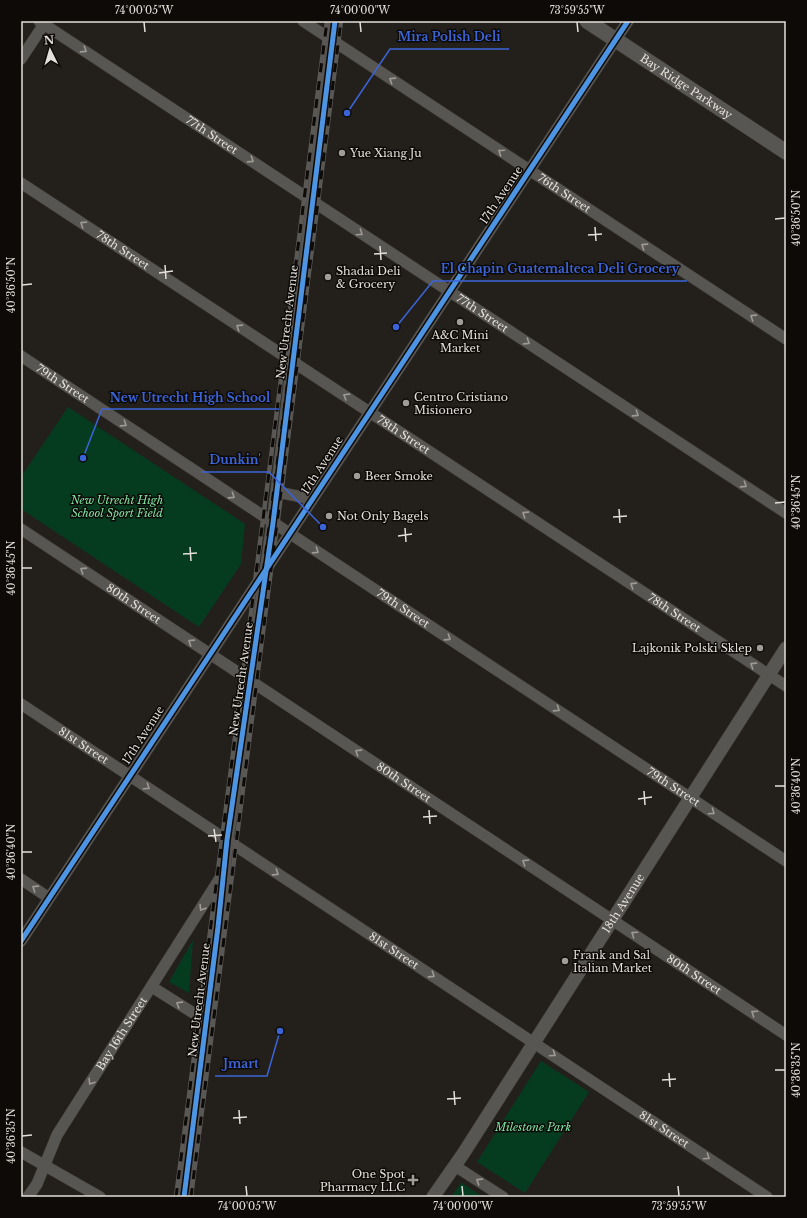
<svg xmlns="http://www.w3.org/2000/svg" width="807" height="1218" viewBox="0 0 807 1218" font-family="'Libre Baskerville',serif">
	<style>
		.green { fill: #053c20 }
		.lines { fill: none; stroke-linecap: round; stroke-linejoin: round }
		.minor-casing { stroke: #3f3c38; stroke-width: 12 }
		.tertiary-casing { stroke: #3f3c38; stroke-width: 14 }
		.secondary-casing { stroke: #3f3c38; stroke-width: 16 }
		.minor { stroke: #585652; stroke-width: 11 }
		.tertiary { stroke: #585652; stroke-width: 13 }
		.secondary { stroke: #585652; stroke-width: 15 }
		.rail-casing { stroke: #5a5855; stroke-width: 4.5 }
		.rail { stroke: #0d0a07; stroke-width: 3; stroke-dasharray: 9; stroke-linecap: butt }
		.cycleway-casing { stroke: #0d0a07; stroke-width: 8 }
		.cycleway { stroke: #4d94e3; stroke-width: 5 }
		.oneway { stroke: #9e9a96 }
		.ticks { fill: none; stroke: #e3dfda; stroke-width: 1.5 }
		.poi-dot { fill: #a09c98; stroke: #0d0a07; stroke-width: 1.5 }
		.labels { text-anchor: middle; stroke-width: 3; stroke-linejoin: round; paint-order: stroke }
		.street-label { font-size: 11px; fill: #e3dfda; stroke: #0d0a07 }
		.poi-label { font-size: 11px; fill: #e3dfda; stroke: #0d0a07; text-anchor: start }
		.park-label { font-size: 11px; font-style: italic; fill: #7fe4a5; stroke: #0d0a07 }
		.leader { fill: none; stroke: #3b64d8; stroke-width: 1.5 }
		.callout-dot { fill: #3b64d8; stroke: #0d0a07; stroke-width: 1.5 }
		.callout-label { font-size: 12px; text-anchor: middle; font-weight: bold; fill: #3b64d8; stroke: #0d0a07; stroke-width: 3; stroke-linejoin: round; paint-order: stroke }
		.neatline { fill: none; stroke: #e3dfda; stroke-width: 1.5 }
		.ticks-label { font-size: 10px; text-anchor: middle; fill: #e3dfda }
	</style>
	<rect width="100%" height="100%" fill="#23201c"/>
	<g class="green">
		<polygon points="68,407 245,524 241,564 199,627 21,509 21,477"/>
		<polygon points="193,940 189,993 169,982"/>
		<polygon points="541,1061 589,1092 525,1193 477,1162"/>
		<polygon points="461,1183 462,1183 483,1197 451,1197"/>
	</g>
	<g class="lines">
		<defs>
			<g id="minor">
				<path id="s1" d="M39,21L786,513"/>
				<path id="s2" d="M303,21L786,339"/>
				<polyline points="21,59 46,21"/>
				<path id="s3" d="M21,183L786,686"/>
				<path id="s4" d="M21,356L786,861"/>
				<polyline points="277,492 312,499"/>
				<path id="s5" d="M21,529L786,1035"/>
				<path id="s6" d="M21,704L767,1197"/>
				<polyline points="21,879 49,898"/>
				<polyline points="21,941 628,21"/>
				<polyline points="152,987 206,1021"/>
				<polyline points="21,1152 100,1197"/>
				<polyline points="455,1166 503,1197"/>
				<path id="s7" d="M28,1197L37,1184L57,1135L222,875"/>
			</g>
			<g id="tertiary">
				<polyline points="184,1197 218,927 227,840 273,523 335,21"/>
				<path id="s8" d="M433,1197L463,1154L786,648"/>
			</g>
			<g id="secondary">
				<path id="s9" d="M587,21L786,152"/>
			</g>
		</defs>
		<use href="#minor" class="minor-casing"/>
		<use href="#tertiary" class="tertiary-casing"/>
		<use href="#secondary" class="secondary-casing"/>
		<use href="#minor" class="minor"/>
		<use href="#tertiary" class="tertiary"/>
		<use href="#secondary" class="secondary"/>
		<defs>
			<g id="rail">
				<polyline points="176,1197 327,21"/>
				<polyline points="183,1197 334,21"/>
				<polyline points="191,1197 341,21"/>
			</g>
		</defs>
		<use href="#rail" class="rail-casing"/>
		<use href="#rail" class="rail"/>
		<defs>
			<g id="cycleway">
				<polyline points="21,941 628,21"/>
				<polyline points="184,1197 218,927 227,840 273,523 335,21"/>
			</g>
		</defs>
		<use href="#cycleway" class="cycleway-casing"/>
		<use href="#cycleway" class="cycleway"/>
	</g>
	<defs><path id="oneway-chevron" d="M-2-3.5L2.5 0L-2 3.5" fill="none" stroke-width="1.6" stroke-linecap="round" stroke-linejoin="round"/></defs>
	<g class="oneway">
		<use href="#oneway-chevron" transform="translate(84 50) rotate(33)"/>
		<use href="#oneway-chevron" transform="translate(392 80) rotate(-147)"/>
		<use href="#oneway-chevron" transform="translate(501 152) rotate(-146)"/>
		<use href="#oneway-chevron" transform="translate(251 160) rotate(33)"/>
		<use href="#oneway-chevron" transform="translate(83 224) rotate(-147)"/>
		<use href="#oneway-chevron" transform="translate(360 233) rotate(34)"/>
		<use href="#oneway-chevron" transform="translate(644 246) rotate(-147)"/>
		<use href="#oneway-chevron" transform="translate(753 317) rotate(-147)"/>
		<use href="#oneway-chevron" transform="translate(239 327) rotate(-147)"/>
		<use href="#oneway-chevron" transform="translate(527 342) rotate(33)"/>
		<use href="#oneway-chevron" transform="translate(346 396) rotate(-148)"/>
		<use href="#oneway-chevron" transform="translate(636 414) rotate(33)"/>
		<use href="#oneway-chevron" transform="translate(124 424) rotate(33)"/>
		<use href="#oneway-chevron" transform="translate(744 485) rotate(33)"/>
		<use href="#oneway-chevron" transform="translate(232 496) rotate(33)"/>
		<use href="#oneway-chevron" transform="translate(525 514) rotate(-147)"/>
		<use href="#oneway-chevron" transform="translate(316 551) rotate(33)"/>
		<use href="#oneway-chevron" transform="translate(83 570) rotate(-147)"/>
		<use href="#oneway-chevron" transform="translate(633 585) rotate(-147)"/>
		<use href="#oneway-chevron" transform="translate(448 638) rotate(33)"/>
		<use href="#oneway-chevron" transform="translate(191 642) rotate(-147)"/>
		<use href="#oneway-chevron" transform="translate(753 665) rotate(-147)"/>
		<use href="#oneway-chevron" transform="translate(557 709) rotate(33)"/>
		<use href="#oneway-chevron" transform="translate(358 752) rotate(-147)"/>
		<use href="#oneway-chevron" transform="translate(147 787) rotate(34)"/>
		<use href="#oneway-chevron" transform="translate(712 812) rotate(34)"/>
		<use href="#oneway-chevron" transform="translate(525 862) rotate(-147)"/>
		<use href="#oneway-chevron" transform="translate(276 873) rotate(33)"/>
		<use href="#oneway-chevron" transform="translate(35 888) rotate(-147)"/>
		<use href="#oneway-chevron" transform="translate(202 908) rotate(122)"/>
		<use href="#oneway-chevron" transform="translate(634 934) rotate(-146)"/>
		<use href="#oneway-chevron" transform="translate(432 975) rotate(33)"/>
		<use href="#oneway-chevron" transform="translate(179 1004) rotate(-148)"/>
		<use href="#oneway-chevron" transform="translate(754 1013) rotate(-146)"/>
		<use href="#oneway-chevron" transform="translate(553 1054) rotate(34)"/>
		<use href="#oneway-chevron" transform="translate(91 1082) rotate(123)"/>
		<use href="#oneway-chevron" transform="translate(707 1157) rotate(34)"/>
		<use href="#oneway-chevron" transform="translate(479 1181) rotate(-147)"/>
	</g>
	<path class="ticks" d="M144,22L145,32M360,22L361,32M577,22L578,32M775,219L785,218M595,227L596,241M588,235L602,234M380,246L381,260M374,254L387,253M165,265L166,279M159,273L173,271M22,285L32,284M775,503L785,502M619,509L620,523M613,517L627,516M405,528L406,542M398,536L412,534M190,547L191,561M183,554L197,553M22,568H32M775,786H785M644,791L645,805M638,799L652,797M429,810L430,824M423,817L437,816M214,829L216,842M208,836L222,835M22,852H32M775,1070H785M669,1073L670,1087M662,1080L676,1079M454,1091L455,1105M447,1099L461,1098M239,1110L240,1124M233,1118L247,1117M22,1136L32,1135M246,1186L247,1196M462,1186L463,1196M678,1186L679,1196"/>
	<g class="poi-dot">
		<circle cx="342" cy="153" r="4"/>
		<circle cx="328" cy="277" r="4"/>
		<circle cx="460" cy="322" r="4"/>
		<circle cx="406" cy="403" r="4"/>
		<circle cx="357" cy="476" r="4"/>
		<circle cx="329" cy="516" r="4"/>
		<circle cx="760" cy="648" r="4"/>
		<circle cx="565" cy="961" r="4"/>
		<path d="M411 1174h4v4h4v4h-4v4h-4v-4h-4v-4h4z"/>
	</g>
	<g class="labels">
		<g class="street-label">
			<text dy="4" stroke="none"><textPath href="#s9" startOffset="119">Bay Ridge Parkway</textPath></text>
			<text dy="4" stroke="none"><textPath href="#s1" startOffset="207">77th Street</textPath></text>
			<text dy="4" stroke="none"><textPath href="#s2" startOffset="313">76th Street</textPath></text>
			<text transform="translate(501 195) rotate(-56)" y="4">17th Avenue</text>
			<text dy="4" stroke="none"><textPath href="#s3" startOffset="122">78th Street</textPath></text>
			<text dy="4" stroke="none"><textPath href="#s1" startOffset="531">77th Street</textPath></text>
			<text transform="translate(287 322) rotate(-83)" y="4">New Utrecht Avenue</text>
			<text dy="4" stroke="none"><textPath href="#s4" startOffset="50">79th Street</textPath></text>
			<text dy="4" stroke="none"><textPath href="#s3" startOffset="458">78th Street</textPath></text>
			<text transform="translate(322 465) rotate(-57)" y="4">17th Avenue</text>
			<text dy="4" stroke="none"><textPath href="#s5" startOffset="135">80th Street</textPath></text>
			<text dy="4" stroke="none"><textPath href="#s4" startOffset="458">79th Street</textPath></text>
			<text dy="4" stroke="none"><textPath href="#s3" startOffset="782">78th Street</textPath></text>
			<text transform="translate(241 679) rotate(-82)" y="4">New Utrecht Avenue</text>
			<text transform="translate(143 735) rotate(-57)" y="4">17th Avenue</text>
			<text dy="4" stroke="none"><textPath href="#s6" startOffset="75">81st Street</textPath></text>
			<text dy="4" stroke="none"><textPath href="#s5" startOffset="459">80th Street</textPath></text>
			<text dy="4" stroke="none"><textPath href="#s4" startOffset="782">79th Street</textPath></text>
			<text dy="4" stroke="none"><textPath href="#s8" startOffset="350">18th Avenue</textPath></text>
			<text dy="4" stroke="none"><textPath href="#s6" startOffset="447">81st Street</textPath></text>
			<text dy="4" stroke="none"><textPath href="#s5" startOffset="807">80th Street</textPath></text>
			<text transform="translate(199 1000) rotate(-83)" y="4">New Utrecht Avenue</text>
			<text dy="4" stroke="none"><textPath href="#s7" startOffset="189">Bay 16th Street</textPath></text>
			<text dy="4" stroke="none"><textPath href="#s6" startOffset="771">81st Street</textPath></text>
		</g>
		<g class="poi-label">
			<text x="350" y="157">Yue Xiang Ju</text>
			<text x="336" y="275">Shadai Deli<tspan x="336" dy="13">&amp; Grocery</tspan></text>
			<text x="460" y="339" text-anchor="middle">A&amp;C Mini<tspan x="460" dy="13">Market</tspan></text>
			<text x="414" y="401">Centro Cristiano<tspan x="414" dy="13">Misionero</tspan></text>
			<text x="365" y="480">Beer Smoke</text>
			<text x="337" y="520">Not Only Bagels</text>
			<text x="752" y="652" text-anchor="end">Lajkonik Polski Sklep</text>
			<text x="573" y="959">Frank and Sal<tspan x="573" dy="13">Italian Market</tspan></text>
			<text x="405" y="1178" text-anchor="end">One Spot<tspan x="405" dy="13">Pharmacy LLC</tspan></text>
		</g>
		<g class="park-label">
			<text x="117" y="504">New Utrecht High<tspan x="117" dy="13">School Sport Field</tspan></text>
			<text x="533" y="1131">Milestone Park</text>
		</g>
	</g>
	<path class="leader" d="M347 113L390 49H509M396 327L433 281H687M83 458L102 409H279M323 527L269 472H201M280 1031L267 1076H215"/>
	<g class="callout-dot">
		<circle cx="347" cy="113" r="4"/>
		<circle cx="396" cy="327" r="4"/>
		<circle cx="83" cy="458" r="4"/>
		<circle cx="323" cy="527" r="4"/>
		<circle cx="280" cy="1031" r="4"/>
	</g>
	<g class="callout-label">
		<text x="449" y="41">Mira Polish Deli</text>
		<text x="560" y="273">El Chapin Guatemalteca Deli Grocery</text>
		<text x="190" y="402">New Utrecht High School</text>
		<text x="235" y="464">Dunkin'</text>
		<text x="241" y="1068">Jmart</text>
	</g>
	<rect width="807" height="1218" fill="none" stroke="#0d0a07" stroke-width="44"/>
	<g transform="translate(50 50) rotate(355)" stroke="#0d0a07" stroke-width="3" paint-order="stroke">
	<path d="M0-3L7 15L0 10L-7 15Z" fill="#e3dfda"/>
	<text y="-6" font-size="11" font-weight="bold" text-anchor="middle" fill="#e3dfda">N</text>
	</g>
	<rect x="22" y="22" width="763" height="1174" class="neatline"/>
	<g class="ticks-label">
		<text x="144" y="14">74°00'05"W</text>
		<text x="360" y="14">74°00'00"W</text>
		<text x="577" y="14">73°59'55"W</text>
		<text transform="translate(796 218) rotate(-90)" y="4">40°36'50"N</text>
		<text transform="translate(11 285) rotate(-90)" y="4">40°36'50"N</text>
		<text transform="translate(796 502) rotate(-90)" y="4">40°36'45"N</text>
		<text transform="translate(11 568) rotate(-90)" y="4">40°36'45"N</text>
		<text transform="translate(796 786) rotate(-90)" y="4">40°36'40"N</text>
		<text transform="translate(11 852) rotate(-90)" y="4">40°36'40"N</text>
		<text transform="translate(796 1070) rotate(-90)" y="4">40°36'35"N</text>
		<text transform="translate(11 1136) rotate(-90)" y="4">40°36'35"N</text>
		<text x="247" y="1210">74°00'05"W</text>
		<text x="463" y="1210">74°00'00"W</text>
		<text x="679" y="1210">73°59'55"W</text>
	</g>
</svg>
